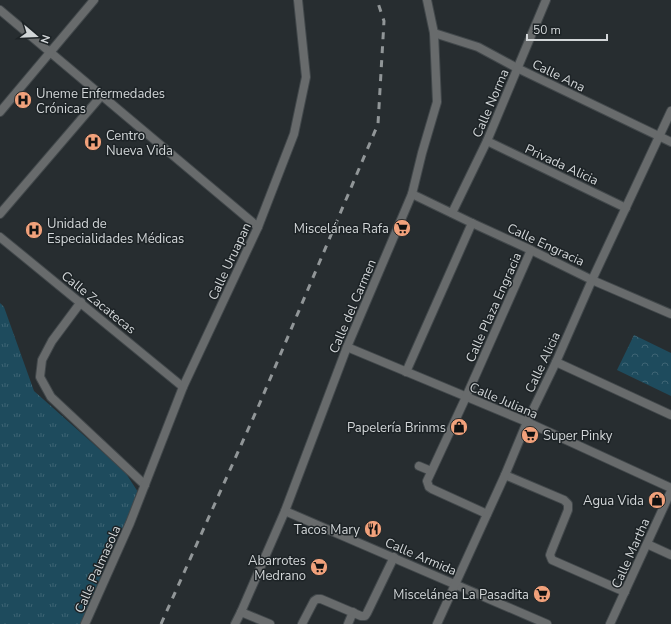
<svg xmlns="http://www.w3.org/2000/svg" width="671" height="624" viewBox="0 0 671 624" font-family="'Nunito Sans',sans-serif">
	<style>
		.grass { fill: url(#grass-tufts) }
		.park { fill: url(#park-crowns) }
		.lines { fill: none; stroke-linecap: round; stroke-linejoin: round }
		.pedestrian-casing { stroke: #42484b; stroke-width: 10 }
		.minor-casing { stroke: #42484b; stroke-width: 10 }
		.pedestrian { stroke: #686b6c; stroke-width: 8 }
		.minor { stroke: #686b6c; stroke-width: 8 }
		.rail { stroke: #919698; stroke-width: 3; stroke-dasharray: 7 7; stroke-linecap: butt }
		.labels { text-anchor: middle; stroke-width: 3; stroke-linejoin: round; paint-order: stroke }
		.street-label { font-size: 13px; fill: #d2d6d8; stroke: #1d2326 }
		.poi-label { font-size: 13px; fill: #d2d6d8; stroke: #1d2326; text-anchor: end }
	</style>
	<defs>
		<pattern id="grass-tufts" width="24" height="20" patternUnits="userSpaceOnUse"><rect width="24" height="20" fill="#1e4b5d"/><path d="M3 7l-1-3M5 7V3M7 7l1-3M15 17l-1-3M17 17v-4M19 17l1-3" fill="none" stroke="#3e6474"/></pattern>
		<pattern id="park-crowns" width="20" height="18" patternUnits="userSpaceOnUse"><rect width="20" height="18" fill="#1e4b5d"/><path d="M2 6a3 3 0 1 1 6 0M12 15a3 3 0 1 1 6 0" fill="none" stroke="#3e6474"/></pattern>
	</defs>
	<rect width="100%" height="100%" fill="#272d30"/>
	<polygon class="grass" points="0,303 4,307 34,391 125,472 138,492 131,516 118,535 81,624 0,624"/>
	<polygon class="park" points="634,335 671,353 671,396 617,370"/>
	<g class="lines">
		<defs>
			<g id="pedestrian">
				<polyline points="419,466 431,471"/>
				<polyline points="348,624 353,612"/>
			</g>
			<g id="minor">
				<polyline points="0,10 258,227"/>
				<polyline points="434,33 478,47 517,68 671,142"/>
				<polyline points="0,112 94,0"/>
				<polyline points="487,141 626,208"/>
				<polyline points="412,194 472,223 531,250 592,280 671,314"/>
				<polyline points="452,213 487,141 546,0"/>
				<polyline points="0,214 102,95"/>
				<polyline points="0,237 183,387"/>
				<polyline points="81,302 52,341 42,360 40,377 51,397 145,485"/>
				<polyline points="347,347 527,422 671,488"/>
				<polyline points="556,362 671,415"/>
				<polyline points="406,372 472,223"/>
				<polyline points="505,475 564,500 568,504 568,510 551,552 550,555 552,560 625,592"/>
				<polyline points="285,511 547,624"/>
				<polyline points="487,514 432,489 429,487 427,481 466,397 531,250"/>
				<polyline points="647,544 671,555"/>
				<polyline points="85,624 130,523 183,387 258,227 294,134 306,77 298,0"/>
				<polyline points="235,624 241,612"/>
				<polyline points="270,624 241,612 285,511 347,347 412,194 422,153 437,102 434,33 427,0"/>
				<polyline points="302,624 314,601 317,599 321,599 361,616 365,616 367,613 394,557"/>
				<polyline points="437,624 505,475 527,422 556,362 592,280 671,111"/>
				<polyline points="610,624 671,491"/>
			</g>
		</defs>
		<use href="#pedestrian" class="pedestrian-casing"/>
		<use href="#minor" class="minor-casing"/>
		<use href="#pedestrian" class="pedestrian"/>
		<use href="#minor" class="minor"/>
		<polyline class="rail" points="161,624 259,405 378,124 384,21 377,0"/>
	</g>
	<defs>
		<symbol id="hospital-disc" viewBox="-11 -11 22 22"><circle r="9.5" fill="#f1a17b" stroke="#1d2326"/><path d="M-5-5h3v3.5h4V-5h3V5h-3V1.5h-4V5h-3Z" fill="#111"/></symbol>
		<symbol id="supermarket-disc" viewBox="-11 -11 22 22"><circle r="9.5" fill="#f1a17b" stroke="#1d2326"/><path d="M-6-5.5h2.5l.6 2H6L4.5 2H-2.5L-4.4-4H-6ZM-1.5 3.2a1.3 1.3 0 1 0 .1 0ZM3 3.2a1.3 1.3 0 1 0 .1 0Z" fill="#111"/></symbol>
		<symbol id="shop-disc" viewBox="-11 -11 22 22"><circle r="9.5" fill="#f1a17b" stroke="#1d2326"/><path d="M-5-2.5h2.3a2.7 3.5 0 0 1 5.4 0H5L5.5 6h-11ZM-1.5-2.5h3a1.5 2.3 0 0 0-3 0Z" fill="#111"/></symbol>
		<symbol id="restaurant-disc" viewBox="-11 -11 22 22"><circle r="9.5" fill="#f1a17b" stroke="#1d2326"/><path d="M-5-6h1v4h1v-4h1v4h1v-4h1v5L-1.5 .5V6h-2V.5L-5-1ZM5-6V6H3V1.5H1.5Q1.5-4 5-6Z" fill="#111"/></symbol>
	</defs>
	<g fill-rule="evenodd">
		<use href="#hospital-disc" x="13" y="90" width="20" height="20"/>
		<use href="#hospital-disc" x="83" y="132" width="20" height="20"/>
		<use href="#supermarket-disc" x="392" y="218" width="20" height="20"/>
		<use href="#hospital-disc" x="24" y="220" width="20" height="20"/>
		<use href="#shop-disc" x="449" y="417" width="20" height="20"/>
		<use href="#supermarket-disc" x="520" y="425" width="20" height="20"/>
		<use href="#shop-disc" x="647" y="490" width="20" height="20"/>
		<use href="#restaurant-disc" x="363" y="519" width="20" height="20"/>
		<use href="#supermarket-disc" x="309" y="557" width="20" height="20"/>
		<use href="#supermarket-disc" x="532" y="584" width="20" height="20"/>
	</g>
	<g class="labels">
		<g class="street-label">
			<text transform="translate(559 75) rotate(26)" y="5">Calle Ana</text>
			<text transform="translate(490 103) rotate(-67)" y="5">Calle Norma</text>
			<text transform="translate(562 164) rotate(25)" y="5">Privada Alicia</text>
			<text transform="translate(546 244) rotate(25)" y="5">Calle Engracia</text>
			<text transform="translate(229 261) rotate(-65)" y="5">Calle Uruapan</text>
			<text transform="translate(99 302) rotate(39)" y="5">Calle Zacatecas</text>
			<text transform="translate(352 306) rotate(-67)" y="5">Calle del Carmen</text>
			<text transform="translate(493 307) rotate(-66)" y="5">Calle Plaza Engracia</text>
			<text transform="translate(542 362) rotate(-65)" y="5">Calle Alicia</text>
			<text transform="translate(504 400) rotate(23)" y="5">Calle Juliana</text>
			<text transform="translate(630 553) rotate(-66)" y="5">Calle Martha</text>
			<text transform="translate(421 556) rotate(23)" y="5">Calle Armida</text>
			<text transform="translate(97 569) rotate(-66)" y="5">Calle Palmasola</text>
		</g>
		<g class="poi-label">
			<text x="36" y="98" text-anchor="start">Uneme Enfermedades<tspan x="36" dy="15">Crónicas</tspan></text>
			<text x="106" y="140" text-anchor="start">Centro<tspan x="106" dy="15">Nueva Vida</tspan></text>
			<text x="47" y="228" text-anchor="start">Unidad de<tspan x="47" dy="15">Especialidades Médicas</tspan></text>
			<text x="389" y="233">Miscelánea Rafa</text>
			<text x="446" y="432">Papelería Brinms</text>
			<text x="543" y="440" text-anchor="start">Super Pinky</text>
			<text x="644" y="505">Agua Vida</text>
			<text x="360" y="534">Tacos Mary</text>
			<text x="306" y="565">Abarrotes<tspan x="306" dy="15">Medrano</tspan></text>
			<text x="529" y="599">Miscelánea La Pasadita</text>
		</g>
	</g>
	<g transform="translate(36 36) rotate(109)" stroke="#1d2326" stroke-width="3" paint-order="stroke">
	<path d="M0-3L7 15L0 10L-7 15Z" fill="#d2d6d8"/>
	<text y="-6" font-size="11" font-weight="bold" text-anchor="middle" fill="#d2d6d8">N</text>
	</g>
	<path d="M527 34v6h80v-6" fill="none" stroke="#d2d6d8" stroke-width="2"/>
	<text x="533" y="34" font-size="12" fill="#d2d6d8" stroke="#1d2326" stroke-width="3" paint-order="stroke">50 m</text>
</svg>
